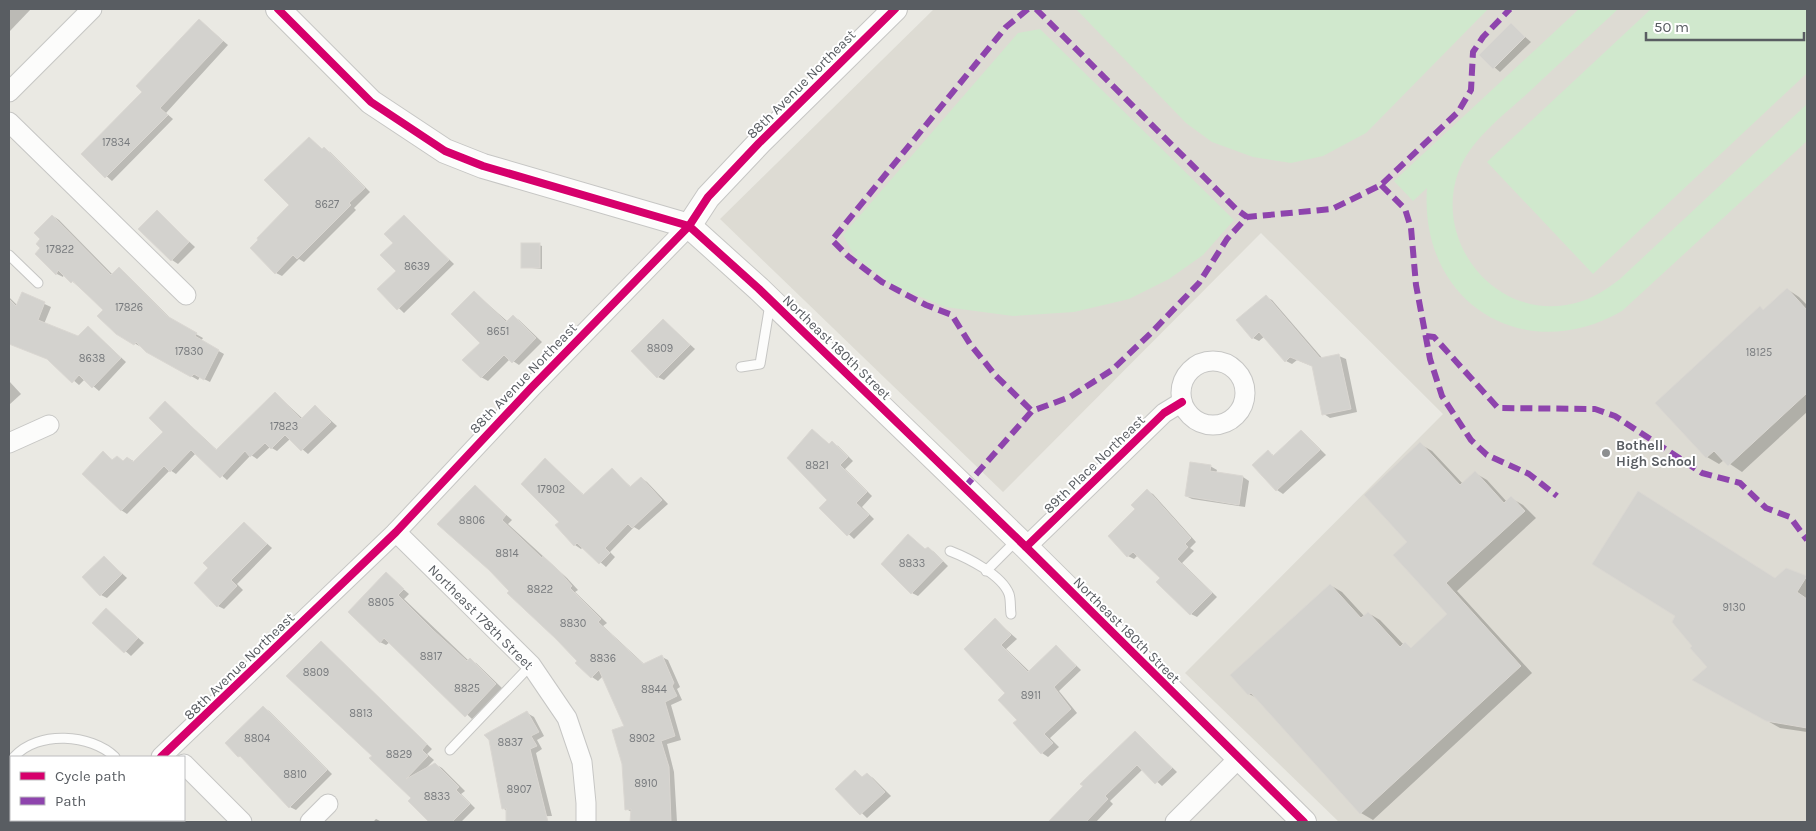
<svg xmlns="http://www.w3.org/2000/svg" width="1816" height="831" viewBox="0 0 1816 831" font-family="Karla,sans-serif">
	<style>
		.education { fill: #dddbd3 }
		.green { fill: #d0e8cd }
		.shadow { fill: #0003 }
		.building { fill: #d3d2ce; stroke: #dad7d2 }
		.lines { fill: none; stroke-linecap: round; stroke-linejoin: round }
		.service-casing { stroke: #c6c6c4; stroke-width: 11 }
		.minor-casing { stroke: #c6c6c4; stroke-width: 21 }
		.tertiary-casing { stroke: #c6c6c4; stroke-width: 26 }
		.service { stroke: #fcfcfb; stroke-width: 9 }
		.minor { stroke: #fcfcfb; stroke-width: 19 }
		.tertiary { stroke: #fcfcfb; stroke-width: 24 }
		.quiet { stroke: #8e44ad; stroke-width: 6; stroke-dasharray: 12 6; stroke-linecap: butt }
		.cycleway-casing { stroke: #fff; stroke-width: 11 }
		.cycleway { stroke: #d6006c; stroke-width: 8 }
		.poi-dot { fill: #8c8e8f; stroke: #fff; stroke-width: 2 }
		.labels { text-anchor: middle; stroke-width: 4; stroke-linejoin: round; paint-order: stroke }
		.number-label { font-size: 11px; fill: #787b7e }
		.street-label { font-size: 14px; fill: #595d62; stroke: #fff }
		.poi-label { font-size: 14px; font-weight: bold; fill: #595d62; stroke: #fff; text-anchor: start }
	</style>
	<rect width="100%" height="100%" fill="#eae9e3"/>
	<polygon class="education" points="934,9 1807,9 1807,822 1339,822 1185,673 1443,414 1261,233 1003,492 720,219"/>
	<g class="green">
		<polygon points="1076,9 1488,9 1366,133 1323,156 1291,163 1253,157 1212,142 1186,123"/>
		<path d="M1579,9H1618C1589,36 1559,64 1530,91C1504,115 1470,139 1458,173C1434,241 1493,317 1566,305C1587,302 1603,292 1620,279L1807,104V141L1622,311C1523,368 1419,302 1427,188L1413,201L1394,181Z"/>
		<polygon points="1651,9 1807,9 1807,73 1593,274 1487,162"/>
		<polygon points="1040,29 1234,220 1203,255 1169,279 1129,299 1074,312 1013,316 945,307 894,286 855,257 843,235 1018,33"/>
	</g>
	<g class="shadow">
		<polygon points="9,9 31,9 9,32"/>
		<polygon points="199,20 228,45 166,113 173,119 112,181 82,154 144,92"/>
		<polygon points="1511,25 1531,42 1500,72 1480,55"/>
		<polygon points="309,138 323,150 330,152 370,192 354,208 356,210 304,262 299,259 282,276 276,273"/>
		<polygon points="157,212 195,247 178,264 172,260"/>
		<polygon points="53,216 59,220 113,275 119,269 125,273 173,321 203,338 201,341 224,354 210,382 200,377 198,380 117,333 105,310 64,274 63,277 57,274 36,254 42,248"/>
		<polygon points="404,216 454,264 404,313 379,289 397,271 395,243"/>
		<polygon points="539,245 542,246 542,269 522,267"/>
		<polygon points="1787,289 1799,297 1807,305 1807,412 1742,472 1724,460 1719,464 1707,457 1760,308 1764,310"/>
		<polygon points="474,292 508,322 513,316 519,320 542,342 519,365 510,359 488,381 481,377 481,343"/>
		<polygon points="23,294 51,307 44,324 78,338 88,327 126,362 99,391 85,379 79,385 50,360 9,343 9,297 18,306"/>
		<polygon points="1266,297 1272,300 1323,359 1339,356 1346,359 1357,412 1330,418 1324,414 1314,367 1297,360 1292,364 1286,361 1265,336 1259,341 1253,338"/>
		<polygon points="663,320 695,349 664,380 658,377"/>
		<polygon points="9,381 21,394 9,405"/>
		<polygon points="275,393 303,419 316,407 337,426 308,454 290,439 277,451 270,447 257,459 251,455 227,480 196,453 176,474 170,470 127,514 121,510 103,452 114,461 117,457 124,462 128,458 135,462 165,432 166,403 217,450"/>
		<polygon points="813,431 830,445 832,443 838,446 853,461 845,469 872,496 862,507 874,519 854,539 821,508 828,500"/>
		<polygon points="1302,431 1326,455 1283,494 1277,490 1254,465 1268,452 1275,456"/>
		<polygon points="1420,444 1432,451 1463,484 1475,473 1487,480 1507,502 1511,498 1523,505 1536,518 1457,591 1532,673 1373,820 1361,813 1259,699 1249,694 1330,585 1342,592 1365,617 1368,613 1380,620 1404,645 1405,644 1412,648 1449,614 1409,542"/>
		<polygon points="546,460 584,495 612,470 631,487 641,478 647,482 668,504 639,530 634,527 610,552 615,557 606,567 583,547 581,549 575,545 557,525 561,522"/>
		<polygon points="1210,466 1217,470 1216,473 1243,477 1249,481 1245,507 1192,499 1186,496"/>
		<polygon points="475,487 512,520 508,524 567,578 578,590 575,592 607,623 603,626 644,664 662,657 668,660 680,687 677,689 682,700 671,705 681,740 667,744 674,772 677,822 631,822 632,812 626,809 626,727 603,676 598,681 592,677 577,663 579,661 510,591"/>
		<polygon points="1147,491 1153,494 1196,542 1190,548 1194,551 1182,563 1217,597 1197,617 1191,614 1162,578 1138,555 1134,559 1128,556 1137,510"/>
		<polygon points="244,523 272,548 237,584 243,590 224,609 218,606 210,568"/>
		<polygon points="908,535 926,550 928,548 934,552 948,566 918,596 912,593"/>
		<polygon points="104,557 127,578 107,598 101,595"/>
		<polygon points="1786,569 1807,578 1807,732 1780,728 1695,680 1709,667 1775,579"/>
		<polygon points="386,574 409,594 404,599 469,661 476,663 502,688 472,719 390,642 386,645 380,642"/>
		<polygon points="107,610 144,643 131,656 94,623"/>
		<polygon points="995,620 1017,639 1006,649 1030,672 1057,647 1081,670 1059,691 1077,713 1050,738 1059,747 1048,757 1042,753 1014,724 1019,720 1007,693"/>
		<polygon points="321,642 432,749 427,754 434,760 425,769 435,764 442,768 465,791 461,794 475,808 461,822 431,822 410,801 413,798 373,756"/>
		<polygon points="263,707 269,711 332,774 296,810 290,807 246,760 239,756"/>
		<polygon points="527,713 534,717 544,736 537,740 542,749 536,753 552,816 514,817 503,808"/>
		<polygon points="1135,732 1177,772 1162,786 1143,769 1110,801 1113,804 1096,822 1050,822"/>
		<polygon points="855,772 863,777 867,774 873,778 891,796 867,818 837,789"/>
		<polygon points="376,819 382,822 383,822 373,822"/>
		<polygon points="150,820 183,820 185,822 148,822"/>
	</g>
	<g class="building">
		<polygon points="199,19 223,41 160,108 168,115 105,178 81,154 142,92 136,86"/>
		<polygon points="1511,23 1525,37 1493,69 1479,55"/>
		<polygon points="309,137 322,149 324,147 365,188 349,203 351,205 297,259 293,255 275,274 250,248 258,240 257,238 289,205 264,180"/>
		<polygon points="157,210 189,242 171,261 138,229"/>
		<polygon points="52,215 111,275 119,267 167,316 197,333 195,336 219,350 204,380 194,374 191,377 146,352 136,342 134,345 116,334 97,316 103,310 73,281 71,283 58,270 56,275 35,254 40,248 36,244 40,239 34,233"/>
		<polygon points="404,215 449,260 397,310 377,289 396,271 380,255 393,243 384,234"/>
		<rect x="521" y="243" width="19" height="25"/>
		<polygon points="1787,288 1807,310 1807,393 1728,466 1714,451 1706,458 1655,403 1760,306 1763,310"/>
		<polygon points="474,291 506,322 513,315 536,338 512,363 504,355 481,378 462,360 480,343 451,314"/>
		<polygon points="22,292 45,302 38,320 78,336 88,326 121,358 92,388 79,375 72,383 47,359 9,344 9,299 16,306"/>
		<polygon points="1266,295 1320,358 1339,354 1351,409 1322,415 1312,366 1290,357 1285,362 1259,332 1252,339 1236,320"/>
		<polygon points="663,319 690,345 657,378 631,351"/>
		<polygon points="275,392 301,419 315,405 331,422 301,451 285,435 271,449 265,443 250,457 245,451 220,478 191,450 170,472 164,466 121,511 82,474 103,451 112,460 117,456 123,461 127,457 133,462 163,432 149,418 165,401 216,450"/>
		<polygon points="812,429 829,444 832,441 848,457 840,465 867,492 856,503 869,515 847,536 819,508 827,500 787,458"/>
		<polygon points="1301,430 1320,450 1276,491 1252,465 1268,450 1273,456"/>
		<polygon points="1420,442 1460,485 1475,471 1504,503 1511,496 1525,511 1446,583 1521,666 1360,814 1251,693 1248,695 1230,675 1330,584 1361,618 1368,612 1400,647 1405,642 1411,648 1447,614 1393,555 1407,542 1364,495"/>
		<polygon points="545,458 583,495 612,468 630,487 641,477 662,500 632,528 628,524 605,548 610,553 599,564 577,543 574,546 555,525 559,522 521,484"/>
		<polygon points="1190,462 1211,465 1210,471 1243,476 1239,505 1185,496"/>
		<polygon points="475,485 506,515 502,520 542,558 543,556 561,573 572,586 570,588 601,619 598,622 643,664 662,655 674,683 672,686 677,696 665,702 675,736 661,741 669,767 671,822 630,822 631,809 625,810 622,764 612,730 624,726 599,670 591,678 575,663 577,661 556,639 507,593 509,591 489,570 437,524"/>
		<polygon points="1147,489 1191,538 1185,544 1188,547 1177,559 1212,593 1190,615 1156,582 1160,578 1133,552 1127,557 1108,536 1135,509 1131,505"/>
		<polygon points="1638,491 1775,578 1786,568 1807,576 1797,592 1807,599 1807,728 1766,721 1692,680 1707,667 1690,648 1692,646 1672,622 1675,616 1592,564"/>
		<polygon points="244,522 267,544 231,580 237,586 217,607 194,583 208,568 203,563"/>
		<polygon points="908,534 925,549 928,547 943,561 911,594 881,564"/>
		<polygon points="104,556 122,574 100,596 82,577"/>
		<polygon points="386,572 404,589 398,595 433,630 467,661 470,658 496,684 465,717 384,638 380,643 348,612"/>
		<polygon points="106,608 138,638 124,653 92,623"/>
		<polygon points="995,618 1011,635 1001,645 1028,672 1056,645 1076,666 1054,687 1071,709 1044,734 1053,743 1041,754 1013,723 1017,720 998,700 1005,693 964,649"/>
		<polygon points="321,641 427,744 422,750 428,756 406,779 435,763 459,787 456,790 470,804 452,822 429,822 408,801 411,798 369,758 372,756 286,676"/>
		<polygon points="263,706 327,770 289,808 240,756 238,757 225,743"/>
		<polygon points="527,711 539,732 531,736 537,746 530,749 548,822 506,822 506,808 502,809 489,740 484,735"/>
		<polygon points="1135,731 1172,768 1155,784 1137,765 1105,796 1108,799 1086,822 1048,822 1083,786 1080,784"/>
		<polygon points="855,770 862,777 867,773 885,792 860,815 835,789"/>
	</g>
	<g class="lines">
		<defs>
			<g id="service">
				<polyline points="9,255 38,283"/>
				<polyline points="741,367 760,364 770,304"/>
				<path d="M950,551C968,558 1002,575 1009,594C1011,600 1010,608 1011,614"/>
				<polyline points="986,571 1018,539"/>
				<polyline points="450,750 531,665"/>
				<path d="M14,757C38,730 91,734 115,757"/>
				<polyline points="9,797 11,802"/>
				<polyline points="24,820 27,822"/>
			</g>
			<g id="minor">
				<polyline points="9,92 92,9"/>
				<polyline points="9,122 186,295"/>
				<circle cx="1213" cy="393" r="32"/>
				<polyline points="9,443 49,425"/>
				<polyline points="396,532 531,665 567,718 582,762 586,803 586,822"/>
				<polyline points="1026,547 1164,413 1182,402"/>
				<polyline points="161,757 396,532 531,388 689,226"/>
				<polyline points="184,764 242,822"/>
				<polyline points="93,822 96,820"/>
				<polyline points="310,822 328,804"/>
				<polyline points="1175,822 1238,759"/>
			</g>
			<g id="tertiary">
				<polyline points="278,9 371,102 445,151 483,166 689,226 759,289 1026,547 1304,822"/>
				<polyline points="689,226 708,197 759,143 895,9"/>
			</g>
		</defs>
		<use href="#service" class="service-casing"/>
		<use href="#minor" class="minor-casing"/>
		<use href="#tertiary" class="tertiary-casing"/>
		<use href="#service" class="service"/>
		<use href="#minor" class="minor"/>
		<use href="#tertiary" class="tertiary"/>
		<g class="quiet">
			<polyline points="1028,9 1006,27 832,240 849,257 882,282 926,305 952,315 970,344 996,376 1032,411"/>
			<polyline points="1036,9 1236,209 1247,217"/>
			<polyline points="1381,185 1405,209 1411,228 1416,285 1430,359 1442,396 1471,440 1487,455 1529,474 1557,496"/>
			<polyline points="1426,336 1434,337 1498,408 1595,409 1615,416 1702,473 1740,483 1766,508 1790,517 1807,540"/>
			<polyline points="964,488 1032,411 1070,397 1112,370 1151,333 1199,283 1227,239 1247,217 1332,209 1381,185 1458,112 1471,90 1473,52 1483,37 1510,9"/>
		</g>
		<defs>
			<g id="cycleway">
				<polyline points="278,9 371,102 445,151 483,166 689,226 759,289 1026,547 1304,822"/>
				<polyline points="1026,547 1164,413 1182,402"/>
				<polyline points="161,757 396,532 531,388 689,226 708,197 759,143 895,9"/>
			</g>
		</defs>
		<use href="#cycleway" class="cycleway-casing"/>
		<use href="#cycleway" class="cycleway"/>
	</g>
	<circle class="poi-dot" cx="1606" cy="453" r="5"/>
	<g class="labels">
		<g class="number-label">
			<text x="116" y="146">17834</text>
			<text x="327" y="208">8627</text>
			<text x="60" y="253">17822</text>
			<text x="417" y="270">8639</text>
			<text x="129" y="311">17826</text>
			<text x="498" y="335">8651</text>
			<text x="660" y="352">8809</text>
			<text x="189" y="355">17830</text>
			<text x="1759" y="356">18125</text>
			<text x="92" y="362">8638</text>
			<text x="284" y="430">17823</text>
			<text x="817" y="469">8821</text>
			<text x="551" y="493">17902</text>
			<text x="472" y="524">8806</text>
			<text x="507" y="557">8814</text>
			<text x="912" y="567">8833</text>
			<text x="540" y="593">8822</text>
			<text x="381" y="606">8805</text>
			<text x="1734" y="611">9130</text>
			<text x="573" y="627">8830</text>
			<text x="431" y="660">8817</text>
			<text x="603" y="662">8836</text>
			<text x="316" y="676">8809</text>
			<text x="467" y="692">8825</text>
			<text x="654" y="693">8844</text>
			<text x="1031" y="699">8911</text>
			<text x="361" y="717">8813</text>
			<text x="257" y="742">8804</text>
			<text x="642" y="742">8902</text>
			<text x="510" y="746">8837</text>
			<text x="399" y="758">8829</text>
			<text x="295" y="778">8810</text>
			<text x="646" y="787">8910</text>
			<text x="519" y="793">8907</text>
			<text x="437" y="800">8833</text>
		</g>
		<g class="street-label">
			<text transform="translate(801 84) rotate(-45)" y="5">88th Avenue Northeast</text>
			<text transform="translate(837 347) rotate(44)" y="5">Northeast 180th Street</text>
			<text transform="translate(523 378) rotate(-46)" y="5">88th Avenue Northeast</text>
			<text transform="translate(1094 464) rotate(-44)" y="5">89th Place Northeast</text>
			<text transform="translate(481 617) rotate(45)" y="5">Northeast 178th Street</text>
			<text transform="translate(1127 630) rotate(45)" y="5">Northeast 180th Street</text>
			<text transform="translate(239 666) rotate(-44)" y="5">88th Avenue Northeast</text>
		</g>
		<g class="poi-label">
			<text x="1616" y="450">Bothell<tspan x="1616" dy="16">High School</tspan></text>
		</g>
	</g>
	<rect width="1816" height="831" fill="none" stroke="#595d62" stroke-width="20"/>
	<rect x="10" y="756" width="175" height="65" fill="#ffffff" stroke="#bdbec0"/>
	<rect x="20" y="772" width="25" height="8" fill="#d6006c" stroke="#bdbec0"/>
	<text x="55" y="781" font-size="15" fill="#595d62">Cycle path</text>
	<rect x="20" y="797" width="25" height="8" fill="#8e44ad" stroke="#bdbec0"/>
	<text x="55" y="806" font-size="15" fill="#595d62">Path</text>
	<path d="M1646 32v8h158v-8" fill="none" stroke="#595d62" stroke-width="2.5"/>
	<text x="1654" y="32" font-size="15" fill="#595d62" stroke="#ffffff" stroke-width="4" paint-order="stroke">50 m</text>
</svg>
